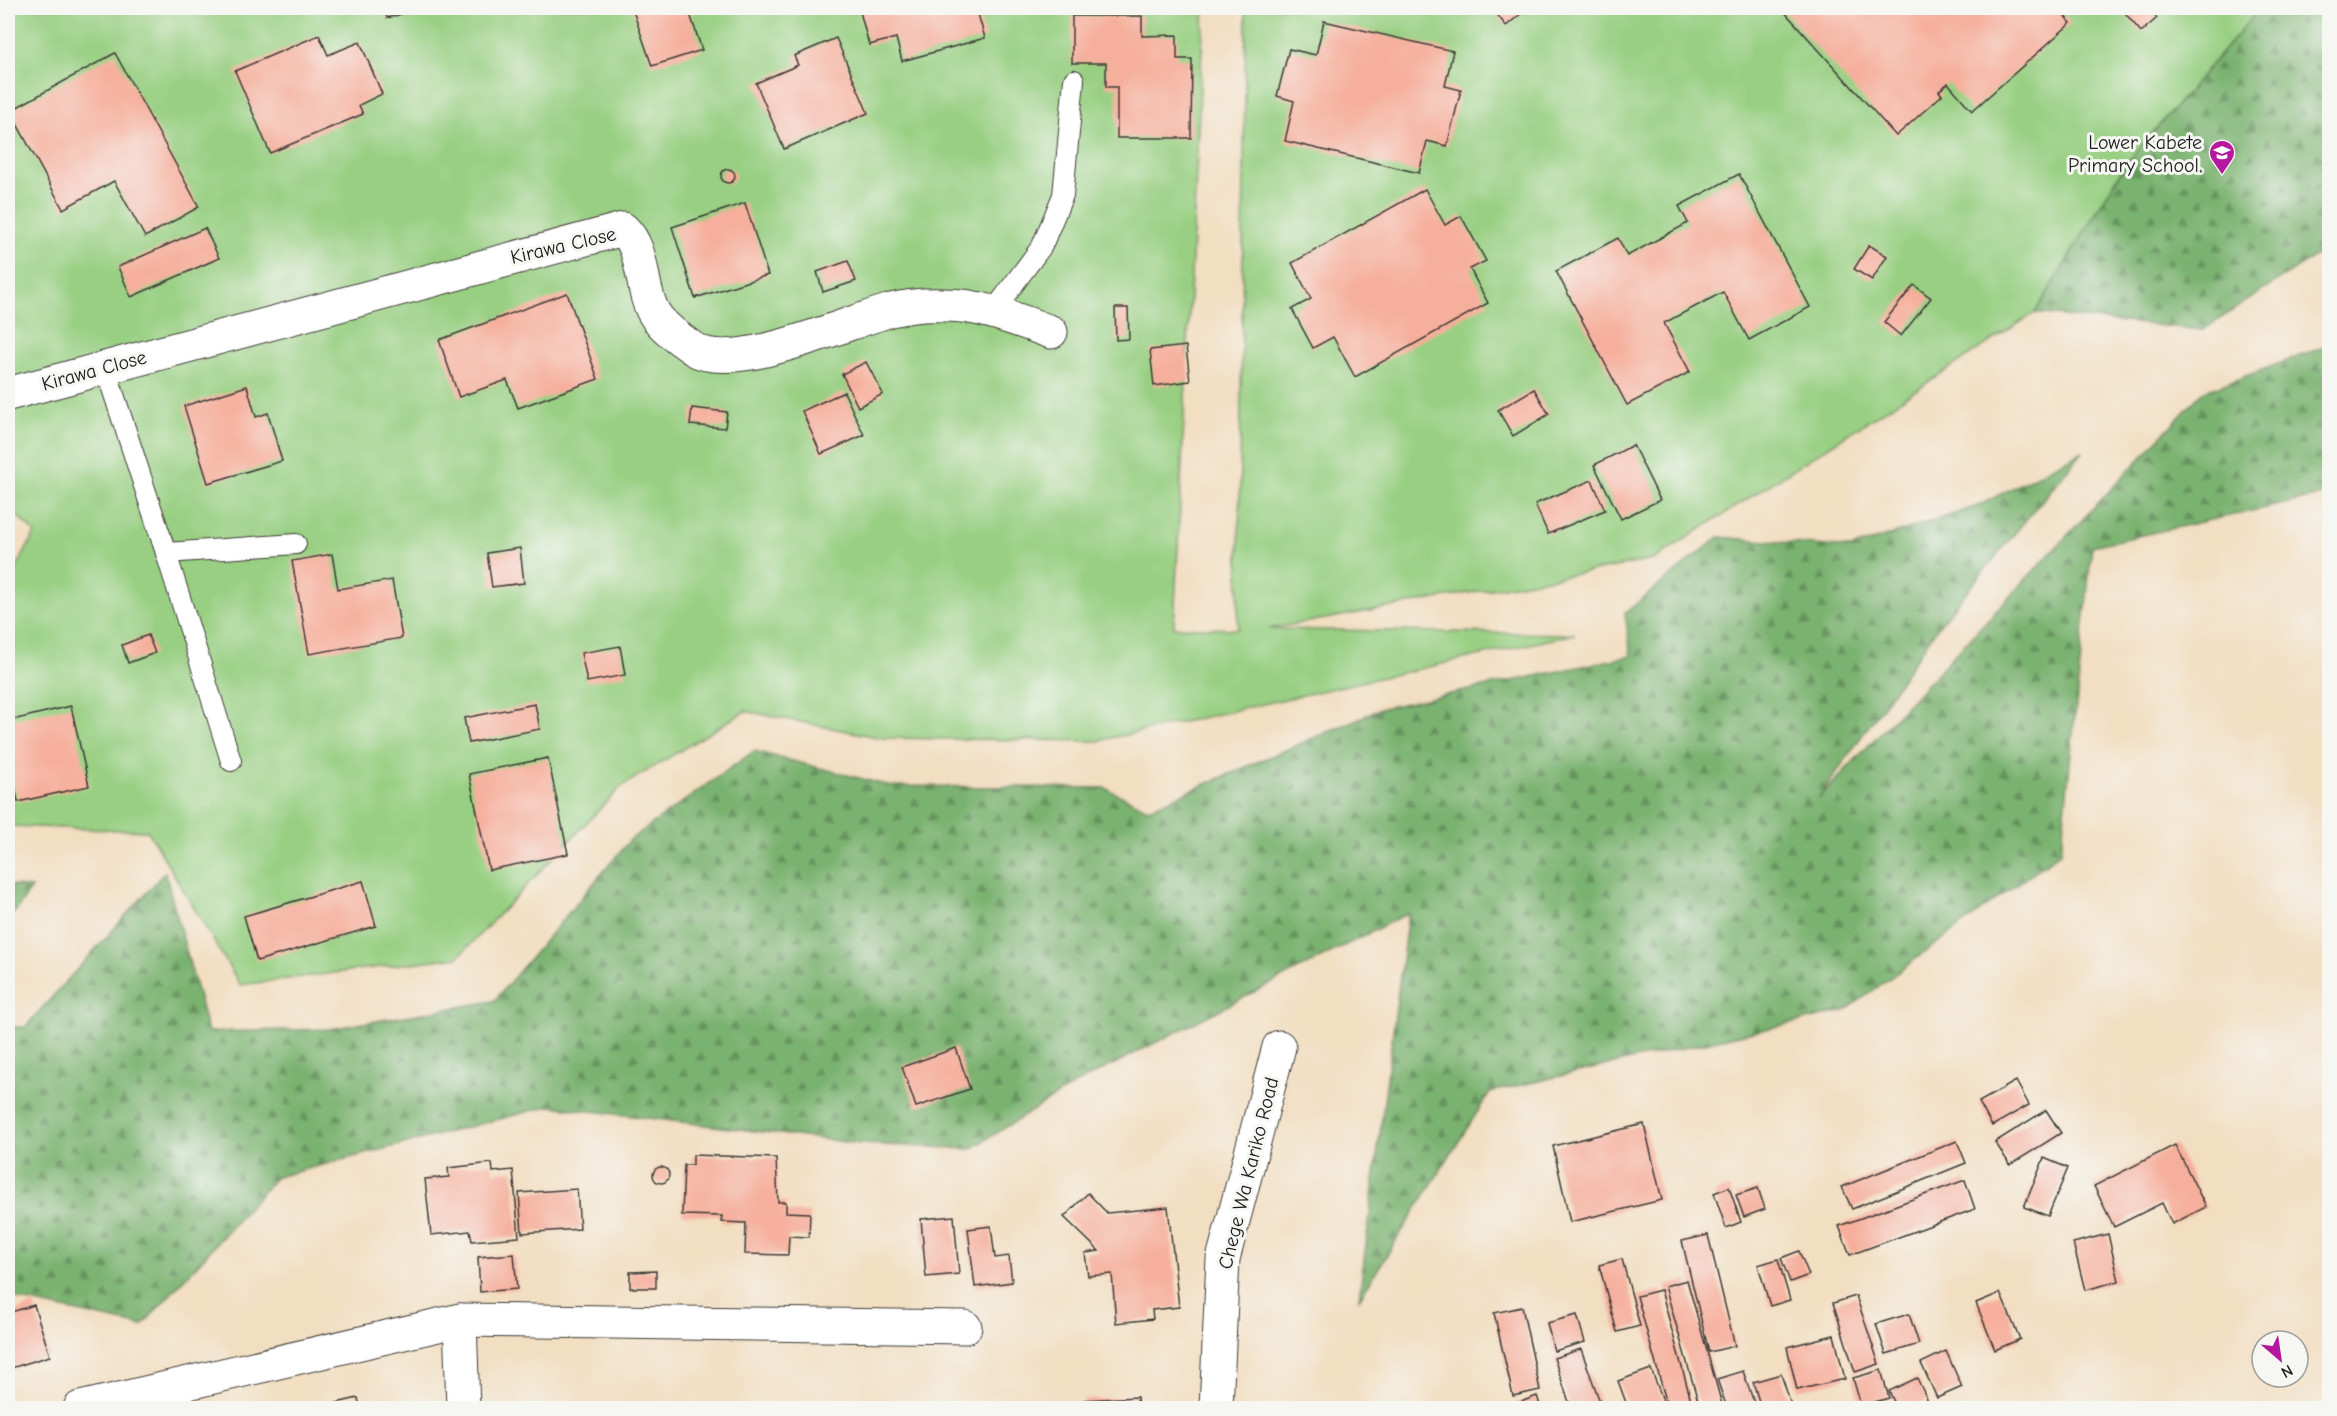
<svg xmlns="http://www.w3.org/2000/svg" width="2337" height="1416" viewBox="0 0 2337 1416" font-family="'Comic Neue',sans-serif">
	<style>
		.grass { fill: #98cf82; stroke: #5a764f; stroke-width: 1.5 }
		.forest { fill: url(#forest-firs); stroke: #4b6746; stroke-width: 1.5 }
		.building { fill: #f6af9c }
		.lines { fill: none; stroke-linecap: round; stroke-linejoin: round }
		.lane-casing { stroke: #3c3935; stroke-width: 22 }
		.street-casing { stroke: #3c3935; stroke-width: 35 }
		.lane { stroke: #fff; stroke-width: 20 }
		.street { stroke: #fff; stroke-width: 33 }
		.labels { text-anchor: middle; stroke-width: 6; stroke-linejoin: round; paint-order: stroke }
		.poi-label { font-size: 20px; fill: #1c1c1c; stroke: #f6f6f2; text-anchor: end }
		.street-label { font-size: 20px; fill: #1c1c1c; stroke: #f6f6f2 }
	</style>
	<defs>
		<pattern id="forest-firs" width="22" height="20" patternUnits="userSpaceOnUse" patternTransform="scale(1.5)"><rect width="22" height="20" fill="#7ab270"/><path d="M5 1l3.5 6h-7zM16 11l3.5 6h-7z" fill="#63905b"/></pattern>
	</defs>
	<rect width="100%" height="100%" fill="#f6f6f2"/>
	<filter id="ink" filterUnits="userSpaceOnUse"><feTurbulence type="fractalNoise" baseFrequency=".0167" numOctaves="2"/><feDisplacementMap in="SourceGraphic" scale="12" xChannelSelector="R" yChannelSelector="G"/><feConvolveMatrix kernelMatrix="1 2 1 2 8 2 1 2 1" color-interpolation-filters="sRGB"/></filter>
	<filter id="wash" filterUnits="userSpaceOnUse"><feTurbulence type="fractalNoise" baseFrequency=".008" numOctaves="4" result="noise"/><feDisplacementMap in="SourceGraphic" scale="24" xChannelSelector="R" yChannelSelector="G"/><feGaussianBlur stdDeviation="1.35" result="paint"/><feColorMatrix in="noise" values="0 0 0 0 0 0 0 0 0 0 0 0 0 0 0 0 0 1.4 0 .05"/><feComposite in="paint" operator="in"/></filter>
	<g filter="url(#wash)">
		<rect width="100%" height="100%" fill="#f2dec1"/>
		<polygon class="grass" points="8,8 1204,8 1174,627 1238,629 1246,8 2260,8 2125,165 2035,313 1653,560 1269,629 1575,634 1098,741 882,738 745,711 622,786 458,957 240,985 148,831 8,826 8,584 35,533 8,507"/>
		<g class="forest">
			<polygon points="2260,8 2329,8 2329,247 2203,330 2035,313 2125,165"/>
			<polygon points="2329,345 2329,494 2092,546 2061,852 1845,1011 1490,1092 1359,1299 1408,913 1077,1083 971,1149 862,1144 550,1106 276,1177 142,1326 8,1297 8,1027 25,1027 165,872 208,1032 329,1029 494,1001 631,839 754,751 890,786 1105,788 1148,809 1383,708 1631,656 1625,613 1719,537 1851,548 1978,506 2083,451 1939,625 1818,799 2203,392"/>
			<polygon points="8,885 32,888 8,921"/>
		</g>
		<g id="blocks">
			<g class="building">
				<polygon points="384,8 423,8 387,18"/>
				<polygon points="632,8 688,8 702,50 652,66"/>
				<polygon points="859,8 999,8 978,14 985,38 902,61 896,38 869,45"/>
				<polygon points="1492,8 1528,8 1506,26"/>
				<polygon points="1781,8 2057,8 2071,23 1972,111 1948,83 1939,91 1942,95 1896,136"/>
				<polygon points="2121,8 2147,8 2157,18 2141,32"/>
				<polygon points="1072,16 1142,16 1142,36 1177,35 1177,59 1192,59 1191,138 1117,138 1117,87 1106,87 1106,63 1072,63"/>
				<polygon points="1324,21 1453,51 1445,86 1461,90 1447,146 1427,141 1419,173 1285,141 1294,101 1277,96 1289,49 1316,55"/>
				<polygon points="319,35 328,55 360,42 382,94 359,105 363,114 270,153 235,71"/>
				<polygon points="836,38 868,113 784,149 756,83 798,65 794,56"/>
				<polygon points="115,53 199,207 145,237 114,181 63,209 10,111"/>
				<circle cx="728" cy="176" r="7"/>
				<polygon points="1739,174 1810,307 1749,340 1723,292 1664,323 1690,372 1627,405 1556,271 1618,238 1627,256 1688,223 1679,206"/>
				<polygon points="1425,189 1445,225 1461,216 1486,261 1470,269 1488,303 1355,377 1333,337 1313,348 1292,309 1311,299 1292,263"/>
				<polygon points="745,203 768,275 695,298 672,227"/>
				<polygon points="205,228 219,258 131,297 118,267"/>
				<polygon points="1869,245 1887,256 1872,280 1854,269"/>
				<polygon points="848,261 856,281 823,292 817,272"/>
				<polygon points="1914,285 1931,298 1901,336 1884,322"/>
				<polygon points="567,293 598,379 518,408 507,380 459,397 439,340"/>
				<polygon points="1115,308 1128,308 1129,339 1116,340"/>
				<polygon points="1186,346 1190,381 1154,386 1150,350"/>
				<polygon points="866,362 883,394 858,407 842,374"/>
				<polygon points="247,386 256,417 268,413 282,461 208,483 184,406"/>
				<polygon points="1534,389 1549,414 1513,436 1498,410"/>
				<polygon points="844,392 864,435 821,454 802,411"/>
				<polygon points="692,408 727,412 725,428 690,425"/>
				<polygon points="1633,445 1660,500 1621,519 1594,465"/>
				<polygon points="1592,480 1605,510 1548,534 1535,504"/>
				<polygon points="520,548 524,583 492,587 487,553"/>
				<polygon points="332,554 338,589 392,580 402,638 309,654 292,561"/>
				<polygon points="148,635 155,653 128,663 122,645"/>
				<polygon points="620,646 625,675 587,682 581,653"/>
				<polygon points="535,704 540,729 469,743 464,718"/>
				<polygon points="71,706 89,786 18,802 8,755 8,721"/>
				<polygon points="548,758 568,854 489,870 469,774"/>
				<polygon points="363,881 376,926 257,961 244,916"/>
				<polygon points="956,1048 970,1089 916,1107 902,1067"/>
				<polygon points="2016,1081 2029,1105 1992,1126 1979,1102"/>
				<polygon points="2046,1110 2061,1133 2010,1165 1995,1142"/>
				<polygon points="1644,1124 1662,1200 1570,1222 1553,1146"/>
				<polygon points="1957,1141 1966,1163 1852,1209 1842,1187"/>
				<polygon points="2175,1145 2206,1207 2172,1224 2162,1203 2114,1227 2094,1186"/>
				<polygon points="693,1155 776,1158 778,1202 786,1202 786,1212 810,1213 809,1237 789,1236 788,1255 745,1254 746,1223 721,1222 722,1216 682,1215 684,1165 693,1165"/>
				<polygon points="2044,1158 2068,1168 2048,1216 2024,1207"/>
				<polygon points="492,1163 493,1172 513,1170 519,1237 472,1241 470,1231 431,1235 425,1179 449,1177 448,1168"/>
				<circle cx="661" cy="1175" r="8"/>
				<polygon points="1965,1180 1975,1209 1850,1255 1839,1226"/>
				<polygon points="1729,1187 1741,1222 1726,1228 1714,1193"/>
				<polygon points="1758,1188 1765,1209 1744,1217 1736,1195"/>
				<polygon points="577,1189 580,1229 522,1233 519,1193"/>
				<polygon points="1088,1193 1107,1213 1168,1207 1179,1307 1152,1310 1153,1319 1116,1323 1112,1274 1088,1276 1085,1253 1099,1251 1064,1217"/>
				<polygon points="954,1216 959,1274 926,1277 921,1219"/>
				<polygon points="991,1226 995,1258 1009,1256 1012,1282 975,1287 968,1229"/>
				<polygon points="2108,1234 2119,1281 2085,1290 2073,1243"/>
				<polygon points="1708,1235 1735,1346 1709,1352 1682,1241"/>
				<polygon points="1799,1251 1809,1275 1790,1282 1781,1258"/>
				<polygon points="514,1254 517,1289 480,1292 478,1257"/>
				<polygon points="1622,1259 1640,1326 1617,1332 1599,1265"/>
				<polygon points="1778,1259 1790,1300 1770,1306 1758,1265"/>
				<polygon points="656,1271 656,1288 630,1288 630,1272"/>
				<polygon points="1687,1280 1723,1408 1700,1408 1665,1286"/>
				<polygon points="1661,1290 1693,1408 1668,1408 1637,1296"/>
				<polygon points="2000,1293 2020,1339 1995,1350 1976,1303"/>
				<polygon points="1856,1296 1879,1364 1855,1372 1833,1303"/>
				<polygon points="34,1305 50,1356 8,1369 8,1313"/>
				<polygon points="1522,1307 1540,1390 1513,1396 1494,1313"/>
				<polygon points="1909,1314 1919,1344 1886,1354 1876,1324"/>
				<polygon points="1577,1315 1585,1342 1554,1351 1547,1323"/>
				<polygon points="1834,1335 1845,1379 1797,1390 1787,1347"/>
				<polygon points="1581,1349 1600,1402 1582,1408 1571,1408 1554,1358"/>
				<polygon points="1946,1351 1962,1387 1937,1398 1921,1363"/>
				<polygon points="1651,1369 1666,1408 1628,1408 1618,1381"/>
				<polygon points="1881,1370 1889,1398 1861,1406 1853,1378"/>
				<polygon points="1743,1371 1756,1408 1727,1408 1717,1379"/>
				<polygon points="1781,1374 1792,1408 1761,1408 1753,1382"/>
				<polygon points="1917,1378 1928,1401 1912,1408 1897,1408 1889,1391"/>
				<polygon points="1537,1396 1541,1408 1510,1408 1509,1406"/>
				<polygon points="1137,1397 1138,1408 1083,1408 1083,1400"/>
				<polygon points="358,1398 360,1408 315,1408"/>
			</g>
		</g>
	</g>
	<g filter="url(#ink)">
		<use href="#blocks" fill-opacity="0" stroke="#3c3935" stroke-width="1.5"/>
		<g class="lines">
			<defs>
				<g id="lane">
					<polyline points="993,312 1042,246 1063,195 1074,80"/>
					<polyline points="105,367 166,553 296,544"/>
					<polyline points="166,553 231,761"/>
				</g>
				<g id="street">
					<path d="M8,394L623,229C646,250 639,287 654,313C662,327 681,340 694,349C733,374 848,322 891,310C907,306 929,304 946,305C982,305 1017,320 1051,332"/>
					<polyline points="460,1320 463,1408"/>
					<polyline points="80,1408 460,1320 965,1327"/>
					<polyline points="1216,1408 1223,1259 1279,1047"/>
				</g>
			</defs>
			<use href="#lane" class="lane-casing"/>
			<use href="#street" class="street-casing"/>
			<use href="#lane" class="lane"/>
			<use href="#street" class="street"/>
		</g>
	</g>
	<defs>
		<symbol id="school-pin" viewBox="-11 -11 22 30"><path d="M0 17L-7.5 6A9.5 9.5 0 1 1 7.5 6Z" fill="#b5179e" stroke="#f6f6f2"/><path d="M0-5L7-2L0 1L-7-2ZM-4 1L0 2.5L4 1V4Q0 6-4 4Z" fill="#fff"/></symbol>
	</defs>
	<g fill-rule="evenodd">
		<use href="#school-pin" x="2207" y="138" width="30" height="40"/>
	</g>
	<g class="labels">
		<g class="poi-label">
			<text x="2202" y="149">Lower Kabete<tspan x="2202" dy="23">Primary School.</tspan></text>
		</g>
		<g class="street-label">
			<text transform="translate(563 245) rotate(-13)" y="7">Kirawa Close</text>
			<text transform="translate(94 370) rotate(-15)" y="7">Kirawa Close</text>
			<text transform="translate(1248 1173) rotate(-76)" y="7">Chege Wa Kariko Road</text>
		</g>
	</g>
	<rect width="2337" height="1416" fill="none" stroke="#f6f6f2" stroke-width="30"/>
	<g transform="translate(2280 1359) rotate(151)"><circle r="28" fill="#f6f6f2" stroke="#9f9f9c" stroke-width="1.5"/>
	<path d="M0-4.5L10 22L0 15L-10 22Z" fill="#b5179e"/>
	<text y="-9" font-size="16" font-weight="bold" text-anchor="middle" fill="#1c1c1c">N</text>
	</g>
</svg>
